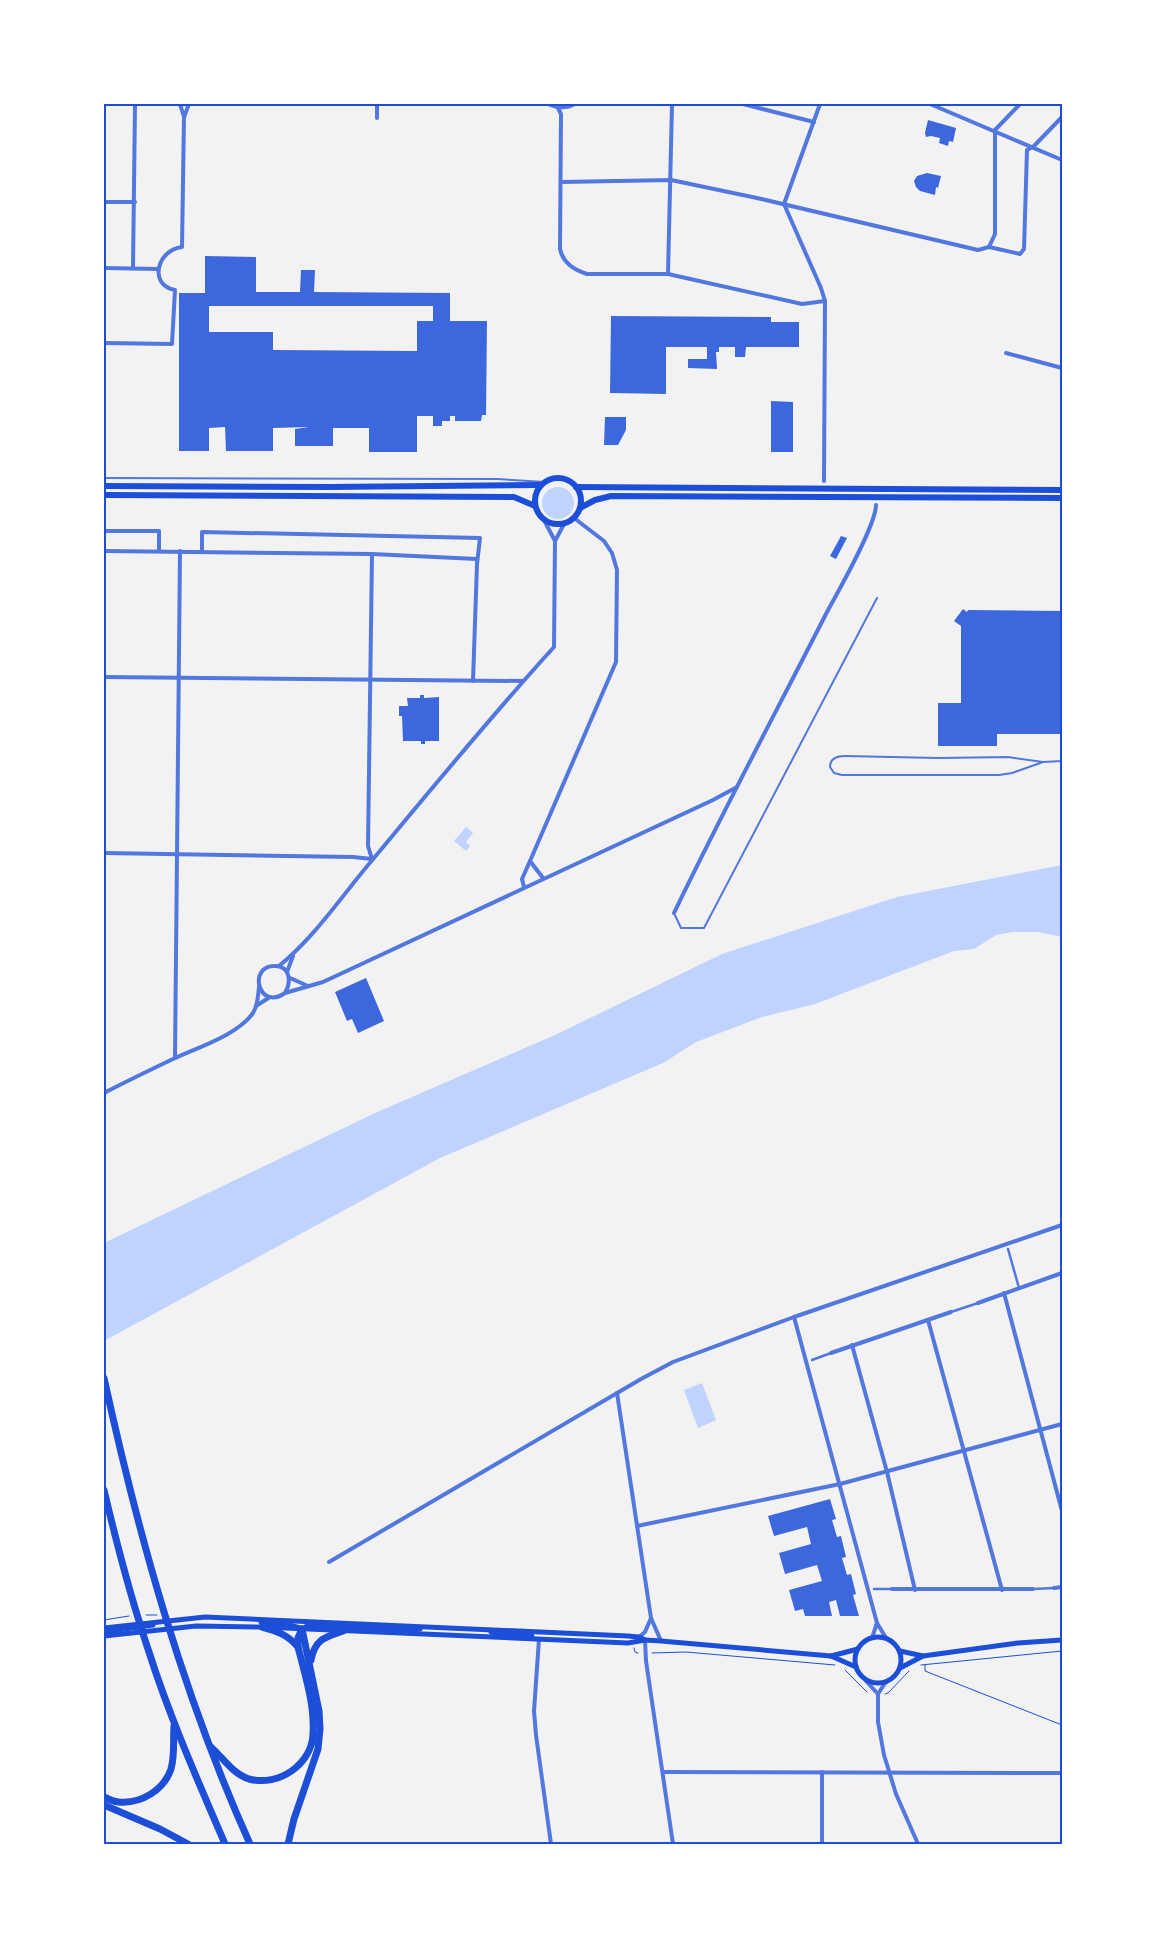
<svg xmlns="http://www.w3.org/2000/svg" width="1166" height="1948" viewBox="0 0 1166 1948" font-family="'Public Sans',sans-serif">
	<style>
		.water { fill: #bfd3fe }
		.building { fill: #3d67dc; fill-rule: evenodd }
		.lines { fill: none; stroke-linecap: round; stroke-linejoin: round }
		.path { stroke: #1d4ed8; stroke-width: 1 }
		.service { stroke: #5277de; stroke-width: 2 }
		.pedestrian { stroke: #5277de; stroke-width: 2.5 }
		.minor { stroke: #5277de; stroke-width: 4 }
		.tertiary { stroke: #5277de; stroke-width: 4.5 }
		.secondary { stroke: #1d4ed8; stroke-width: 5 }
		.trunk { stroke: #1d4ed8; stroke-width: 6 }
		.motorway { stroke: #1d4ed8; stroke-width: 7 }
		.neatline { fill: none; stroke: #1d4ed8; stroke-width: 2 }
	</style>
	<rect width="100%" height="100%" fill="#f2f2f2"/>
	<g class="water">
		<circle cx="558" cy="503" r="16"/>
		<polygon points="466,827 473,833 466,842 470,846 466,851 454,841"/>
		<polygon points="1062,865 1062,937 1038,932 1013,932 996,935 974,949 954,951 815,1004 762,1017 696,1042 663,1063 440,1158 104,1341 104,1243 375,1113 555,1035 722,954 897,897"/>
		<polygon points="702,1383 716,1420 698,1428 684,1390"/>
	</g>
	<g class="building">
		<polygon points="928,120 956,128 953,142 949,141 948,146 939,143 940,138 931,136 926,137 925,133"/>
		<polygon points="927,173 941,176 938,188 936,187 935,195 920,191 916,187 914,181 917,176"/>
		<path d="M205,256L256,257V292H300L301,270H315L314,292L450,293V321H487L486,415H482L481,421H455V416H450V421H442V426H433V416H417V452H369V428H333V446H295V429L309,427L273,428V451H226L225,427L209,428V451H179V293H205ZM209,306H433V321H417V351L273,350V332H209Z"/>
		<polygon points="611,316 771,317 771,322 799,322 799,347 746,347 745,357 735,357 735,347 719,347 719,352 716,352 717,369 688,368 688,359 707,359 707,347 666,347 666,394 610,393"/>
		<polygon points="771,401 793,402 793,452 771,452"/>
		<polygon points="605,417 626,417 626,430 618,445 604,445"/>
		<polygon points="841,536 847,538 836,559 830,556"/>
		<polygon points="963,609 967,612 968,610 1062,611 1062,734 997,734 997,746 938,746 938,703 961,703 961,626 954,621"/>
		<polygon points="420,695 424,695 424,698 439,697 439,741 425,741 425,744 421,744 421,741 403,741 402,716 399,716 399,706 408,706 407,698 420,698"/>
		<polygon points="366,978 384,1021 358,1033 352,1019 347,1021 335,992"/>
		<polygon points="830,1499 836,1519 832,1520 837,1537 841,1536 846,1557 842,1558 847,1575 851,1574 856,1594 853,1595 859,1616 840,1616 836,1600 829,1602 832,1616 805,1616 803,1609 795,1611 789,1590 822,1581 817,1565 785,1574 779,1553 811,1544 807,1527 774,1536 768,1516"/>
	</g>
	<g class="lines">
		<g class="path">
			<polyline points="146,1615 157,1615"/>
			<polyline points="104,1620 129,1616"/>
			<polyline points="634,1648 635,1652 638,1653"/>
			<polyline points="652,1653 686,1652 835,1665"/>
			<polyline points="921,1665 1062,1651"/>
			<polyline points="925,1665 925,1671 1062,1725"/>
			<polyline points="845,1670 867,1692"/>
			<polyline points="885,1694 888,1693 909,1671"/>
		</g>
		<g class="service">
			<polyline points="104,478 498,479 545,482"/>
			<path d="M1043,762L1012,773L999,775H842L834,773L830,767C830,758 837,756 845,756L938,758L1008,757L1043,762L1062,761"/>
			<polyline points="674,913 681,928 704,928 877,598"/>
		</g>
		<g class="pedestrian">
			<polyline points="1008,1249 1019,1288"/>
			<polyline points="951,1312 978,1303"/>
			<polyline points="812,1360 831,1353"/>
			<polyline points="874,1589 892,1589"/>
			<polyline points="1033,1589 1054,1588"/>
		</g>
		<g class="minor">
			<path d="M548,104C557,108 566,109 575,104"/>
			<polyline points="743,104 814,122"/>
			<polyline points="820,104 784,204 821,288 825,301 824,481"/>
			<polyline points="930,104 1062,160"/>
			<path d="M558,108L561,114L560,249C563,263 574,270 587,274H668L802,304L825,301"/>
			<polyline points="184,117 189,104"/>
			<polyline points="377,118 377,104"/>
			<polyline points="561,182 671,180 757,198 978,250 989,247 1020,254 1024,249 1027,150 1033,147 1062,117"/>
			<polyline points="104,202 135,202"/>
			<polyline points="989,247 995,234 995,130 1020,104"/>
			<polyline points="104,268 158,269"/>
			<polyline points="133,268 135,104"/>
			<polyline points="668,274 672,104"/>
			<path d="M104,343L172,344L175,290C148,285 157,250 182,247L184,117L180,104"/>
			<polyline points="1006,353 1062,368"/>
			<polyline points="544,520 555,541"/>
			<polyline points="104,531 159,531 159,551"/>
			<polyline points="104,551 372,554 477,559"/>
			<polyline points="202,552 202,532 480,538 477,564 473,681"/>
			<polyline points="104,677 523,681"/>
			<polyline points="104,853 353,857 372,859"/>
			<polyline points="372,859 368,846 372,554"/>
			<polyline points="543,878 530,861 616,662 617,570 612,553 604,541 574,518"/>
			<polyline points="524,887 522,879 530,861"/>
			<path d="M674,913C723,811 776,712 827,612C839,590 876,525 876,505"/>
			<path d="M279,966C316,936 343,894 374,858C433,787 492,715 554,647L555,541L564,524"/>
			<polyline points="287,972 293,956"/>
			<polyline points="290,978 308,986"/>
			<path d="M285,993C291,983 291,967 276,966C247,964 258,1012 285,993L323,982L713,800L737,787"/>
			<polyline points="256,1006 270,997"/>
			<polyline points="175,1058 180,551"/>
			<path d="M104,1093C127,1081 150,1070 173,1059C196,1048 238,1035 253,1013C258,1005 258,996 259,987"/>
			<polyline points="1004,1293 1062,1511"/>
			<polyline points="978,1303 1062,1273"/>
			<polyline points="794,1317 877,1623 886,1638"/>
			<polyline points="928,1320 1002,1590"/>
			<polyline points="852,1345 887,1472 915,1590"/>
			<polyline points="831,1353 951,1312"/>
			<polyline points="617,1393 651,1618 661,1641"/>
			<polyline points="637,1526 840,1484 1062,1424"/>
			<polyline points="329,1562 641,1379 673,1362 794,1317 1062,1225"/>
			<polyline points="1054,1588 1062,1587"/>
			<polyline points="892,1589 1033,1589"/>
			<polyline points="639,1637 645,1632 651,1618"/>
			<polyline points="872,1638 877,1623"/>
			<polyline points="539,1639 534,1711 536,1735 551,1844"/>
			<polyline points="645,1640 646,1661 673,1844"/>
			<polyline points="866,1681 878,1694"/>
			<polyline points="885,1683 878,1694 878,1722 884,1755 896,1794 918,1844"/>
			<polyline points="663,1772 1062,1773"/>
			<polyline points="822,1844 822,1772"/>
		</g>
		<polyline class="tertiary" points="178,104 188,104"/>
		<g class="secondary">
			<polyline points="261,1622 286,1624 300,1628"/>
			<polyline points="104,1628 205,1617 628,1636 639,1637 645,1640"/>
			<polyline points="303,1629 308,1625 412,1630 420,1629"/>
			<polyline points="104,1632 153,1625"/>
			<polyline points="491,1632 496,1634 532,1636"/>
			<polyline points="104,1636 196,1626 262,1627 628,1643 645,1640 661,1641 831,1656 856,1667"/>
			<circle cx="878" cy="1660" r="23"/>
			<polyline points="900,1651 923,1656 1018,1643 1062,1640"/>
			<polyline points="831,1656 858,1649"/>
			<polyline points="900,1668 923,1656"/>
		</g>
		<g class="trunk">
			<circle cx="558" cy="501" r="23"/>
			<polyline points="104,486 329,487 541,485"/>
			<polyline points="576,487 1062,490"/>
			<polyline points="104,495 514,497 535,506"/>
			<polyline points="580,508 595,500 611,496 1062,498"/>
		</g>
		<g class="motorway">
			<path d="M104,1378C139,1538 183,1695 250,1844"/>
			<path d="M104,1490C117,1545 131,1599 149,1652C170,1718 198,1781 225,1844"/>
			<path d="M262,1627C277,1631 288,1635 298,1647"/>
			<path d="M311,1660C315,1639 325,1637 343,1631"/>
			<path d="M211,1747C223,1758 233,1774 249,1779C279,1787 312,1764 313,1734C315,1705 305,1675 298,1647V1638L302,1629"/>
			<path d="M104,1797C108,1799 114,1802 119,1802C141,1804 164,1790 171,1769C175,1755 173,1740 174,1726"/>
			<polyline points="104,1805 160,1829 188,1844"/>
			<polyline points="288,1844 294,1819 318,1749 320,1729 319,1711 302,1629"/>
		</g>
	</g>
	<rect width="1166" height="1948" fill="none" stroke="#ffffff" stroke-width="210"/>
	<rect x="105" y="105" width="956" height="1738" class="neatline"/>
</svg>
